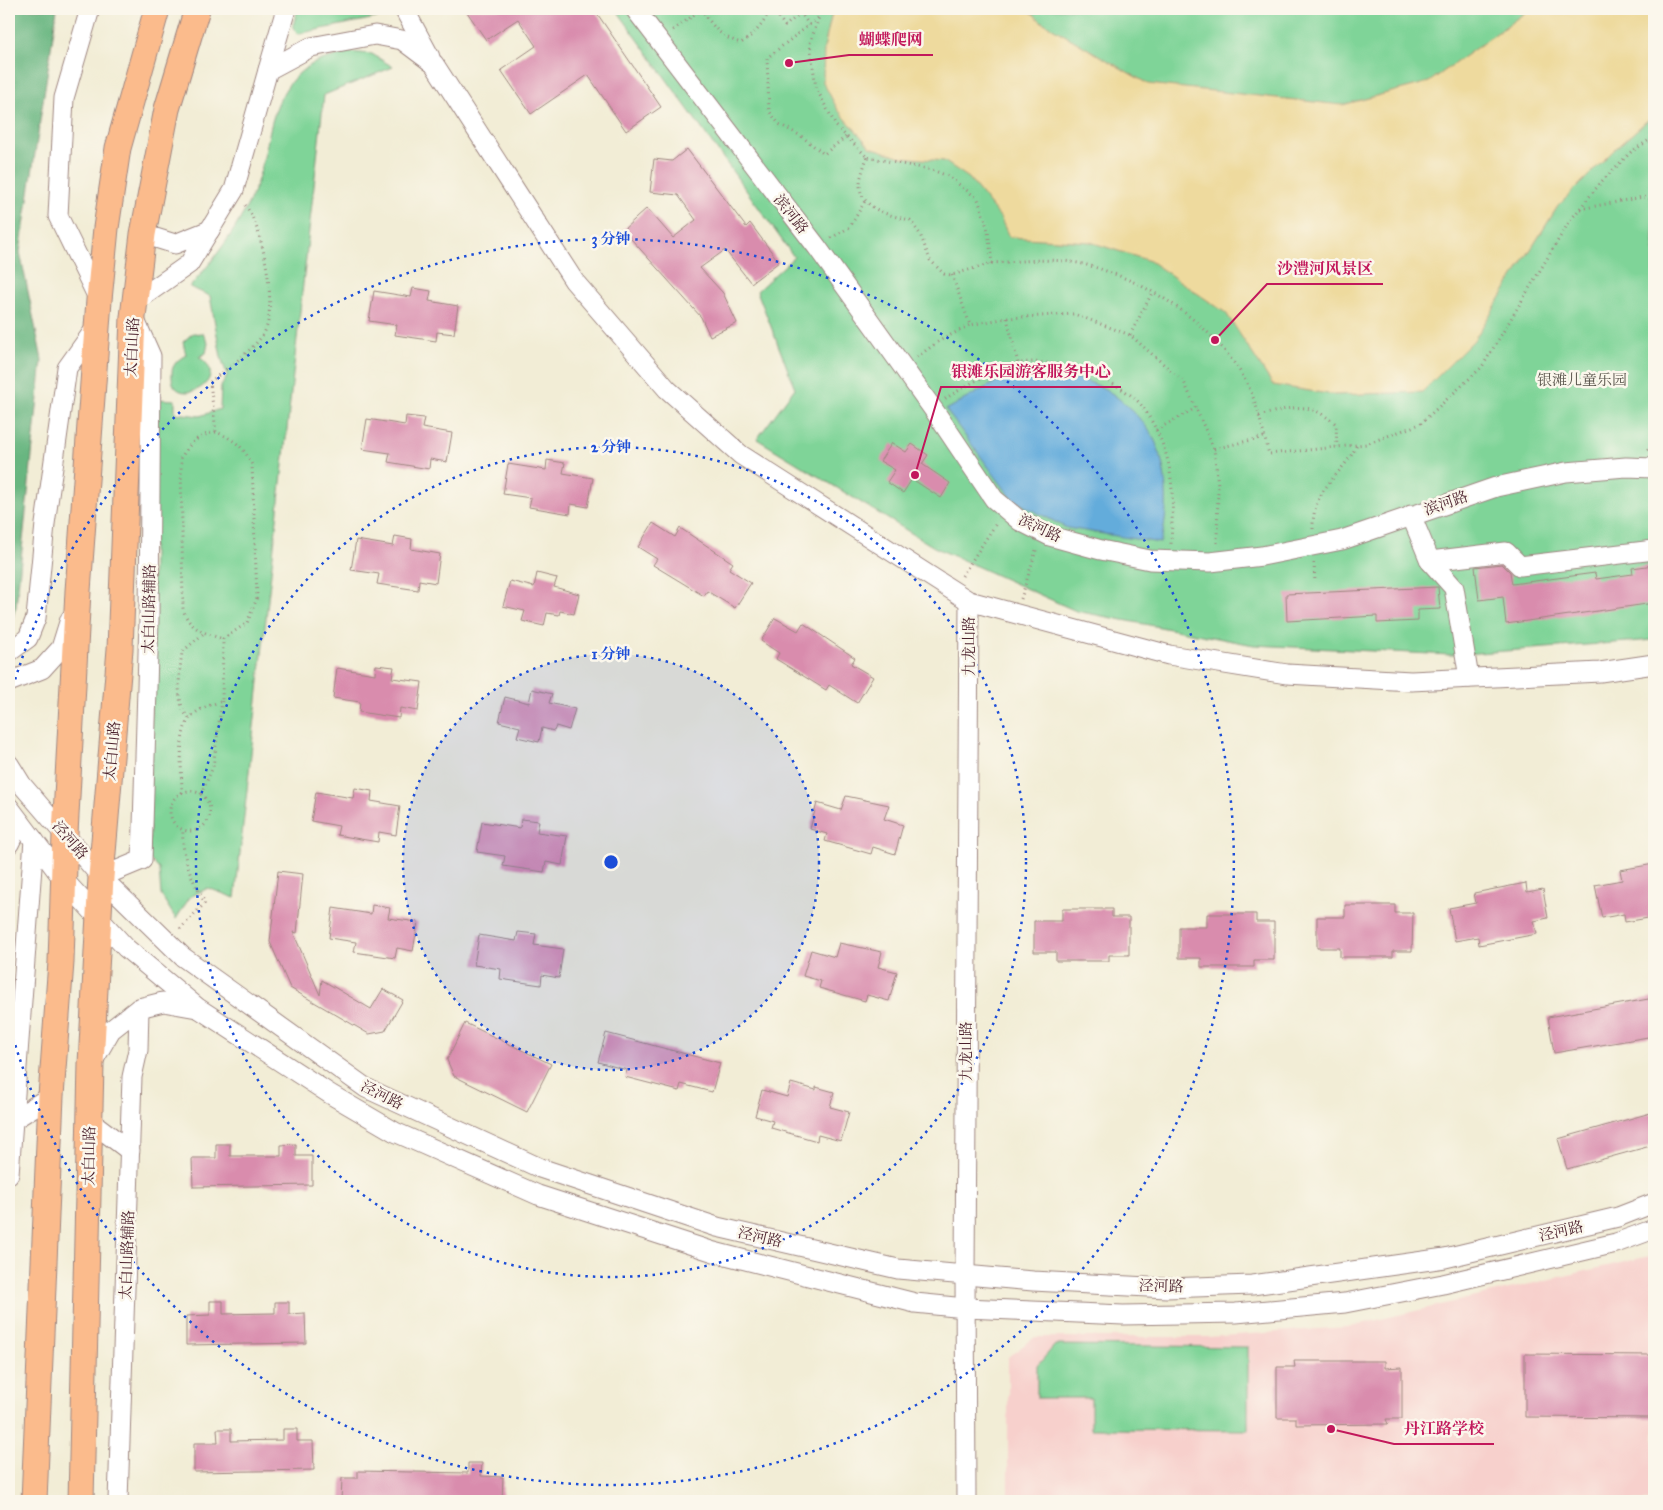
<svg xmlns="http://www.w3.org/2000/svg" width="1663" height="1510" viewBox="0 0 1663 1510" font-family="'IM FELL Great Primer','Noto Serif SC',serif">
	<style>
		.built { fill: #f7d0cc }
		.green { fill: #7fd498; stroke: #647a62 }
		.forest { fill: #67b680; stroke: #586a56 }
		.sand { fill: #eeda9e; stroke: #9c7c64 }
		.water { fill: #64acdb; stroke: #576683 }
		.building { fill: #d98cad }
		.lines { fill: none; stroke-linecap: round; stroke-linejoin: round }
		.minor-casing { stroke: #9e8680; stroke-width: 21 }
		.major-casing { stroke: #9e8680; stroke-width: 27 }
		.path { stroke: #9e8680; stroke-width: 3; stroke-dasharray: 1 4; stroke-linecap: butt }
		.minor { stroke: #fff; stroke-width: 19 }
		.major { stroke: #fbbb8c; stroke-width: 25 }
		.ring { fill: none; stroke: #1d4ed8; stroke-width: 2.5; stroke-dasharray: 2.5 5 }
		.labels { text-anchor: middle; stroke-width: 5; stroke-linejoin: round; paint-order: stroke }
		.street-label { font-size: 15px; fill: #4a1f2b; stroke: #fbf7ec }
		.park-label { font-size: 15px; fill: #5a554c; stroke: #fbf7ec }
		.centre { fill: #1d4ed8; stroke: #fbf7ec; stroke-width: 2.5 }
		.ring-label { font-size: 15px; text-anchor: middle; font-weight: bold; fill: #1d4ed8; stroke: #fbf7ec; stroke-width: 5; stroke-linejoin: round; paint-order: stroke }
		.leader { fill: none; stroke: #c2185b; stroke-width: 2 }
		.callout-dot { fill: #c2185b; stroke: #fbf7ec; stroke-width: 2 }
		.callout-label { font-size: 16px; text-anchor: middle; font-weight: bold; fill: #c2185b; stroke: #fbf7ec; stroke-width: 5; stroke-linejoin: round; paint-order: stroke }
	</style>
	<rect width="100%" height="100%" fill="#fbf7ec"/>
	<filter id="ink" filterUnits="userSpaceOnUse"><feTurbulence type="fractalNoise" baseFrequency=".02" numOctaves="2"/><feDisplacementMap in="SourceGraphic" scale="10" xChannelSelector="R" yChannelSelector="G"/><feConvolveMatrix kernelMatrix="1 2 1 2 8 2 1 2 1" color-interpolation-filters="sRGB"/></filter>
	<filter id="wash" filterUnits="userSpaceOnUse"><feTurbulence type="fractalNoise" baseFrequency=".0096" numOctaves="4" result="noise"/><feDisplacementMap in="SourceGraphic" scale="20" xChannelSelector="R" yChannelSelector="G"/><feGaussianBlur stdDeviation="1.12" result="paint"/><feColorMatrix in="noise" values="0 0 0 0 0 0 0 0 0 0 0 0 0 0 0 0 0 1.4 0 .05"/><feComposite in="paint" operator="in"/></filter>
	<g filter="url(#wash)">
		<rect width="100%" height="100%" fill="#f2edd6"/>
		<polygon class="built" points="1654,1255 1654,1501 1008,1501 1008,1357 1035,1337 1208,1337 1347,1327"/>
		<g class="green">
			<polygon points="298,9 381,9 382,10 380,17 297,34 293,25"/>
			<polygon points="616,9 1654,9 1654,640 1451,655 1254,645 1076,611 934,547 757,439 795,388 757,291 794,257"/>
			<path d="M349,52L372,54L393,67L324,95L235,898L208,888L190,897L176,919L161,895L159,869L149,859L155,399L175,400V413L200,416L220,409L221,387L227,375L221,357L210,296L190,287C216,257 241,225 255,188C272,145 266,93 309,66C320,59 337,56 349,52Z"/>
			<path d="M193,333L203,334L208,343L206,353L199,357C236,381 169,413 172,373C172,364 179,359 186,355L183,342Z"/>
			<polygon points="1055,1345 1248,1347 1248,1430 1091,1429 1091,1398 1037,1398 1037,1366"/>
		</g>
		<polygon class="forest" points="9,9 57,9 20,252 42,360 16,607 9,628"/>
		<polygon class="sand" points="833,9 1028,9 1042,22 1148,84 1342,105 1429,82 1530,9 1654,9 1654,118 1649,119 1615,149 1558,206 1474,340 1422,392 1335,395 1273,385 1226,313 1150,261 1090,242 1009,237 1000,217 969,178 944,161 901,157 870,147 838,110 823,82 824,48"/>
		<path class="water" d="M1033,370C1056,374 1082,377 1103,388C1119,396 1146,422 1154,439C1168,467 1170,514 1160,543L1067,528L1013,500L946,410L999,380Z"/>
		<g id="blocks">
			<g class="building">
				<polygon points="465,9 594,9 661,107 626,131 588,75 531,114 501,70 536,46 518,19 486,40"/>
				<polygon points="687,149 746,227 750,223 779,262 751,283 725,250 700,268 723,293 737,323 710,336 701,317 623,230 647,208 673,238 696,220 678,195 650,192 654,159 672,161"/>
				<polygon points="413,288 431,291 429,301 458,306 454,334 437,332 436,341 395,335 397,325 369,321 374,291 411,297"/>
				<polygon points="406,416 424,418 422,428 452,433 447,462 430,459 429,469 388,462 390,453 362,449 367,419 405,425"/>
				<polygon points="892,443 906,452 912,444 928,455 922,464 950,483 941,498 912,479 903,493 887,482 895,470 880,461"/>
				<polygon points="547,460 565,463 563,473 593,478 588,507 571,504 570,514 529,507 531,498 503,494 508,464 546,470"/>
				<polygon points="653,523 675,537 680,528 733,563 729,569 751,583 735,608 707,591 704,596 653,565 657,559 638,547"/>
				<polygon points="395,536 412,539 411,549 440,554 436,583 419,580 418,590 377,584 379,574 351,570 356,540 393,546"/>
				<polygon points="1502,564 1510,572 1512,584 1595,573 1596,579 1633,574 1632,568 1654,565 1654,603 1506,624 1503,597 1479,600 1475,567"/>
				<polygon points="537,573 557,578 554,587 579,594 574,614 560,611 559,615 547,613 544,626 522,621 525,611 503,606 510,581 534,587"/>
				<polygon points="1438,587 1440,609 1418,610 1418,621 1377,623 1377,616 1287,621 1286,594"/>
				<polygon points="775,618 798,631 803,623 855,658 851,664 873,677 857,703 829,685 826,690 776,659 779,653 761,641"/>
				<polygon points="376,665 394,667 392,678 422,682 418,711 400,708 399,718 359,712 360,702 333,698 337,668 375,674"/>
				<polygon points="532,689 552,694 549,703 575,709 569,730 556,726 554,731 542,728 539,742 517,737 520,727 499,722 505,697 529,703"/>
				<polygon points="355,788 372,791 371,801 400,806 396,835 379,832 378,842 337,835 339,826 311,821 316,792 353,798"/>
				<polygon points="846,796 889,805 884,819 903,825 895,854 873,847 871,854 825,841 827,834 810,829 817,803 841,810"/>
				<polygon points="521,819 539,821 537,832 567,836 562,865 546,862 544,872 503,866 505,856 477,852 482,822 520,828"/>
				<polygon points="1654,864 1654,917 1625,922 1624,914 1602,918 1595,885 1622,880 1620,870"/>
				<polygon points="278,871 303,874 297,933 293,932 320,995 322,980 371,1009 383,989 403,1000 385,1031 369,1034 290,988 270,942"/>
				<polygon points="1526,883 1527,892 1543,889 1548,918 1534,921 1537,934 1479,945 1478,937 1455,941 1449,908 1476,903 1474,893"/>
				<polygon points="372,905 390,908 388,918 418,922 413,951 397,948 395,958 354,952 356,942 329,938 333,908 371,914"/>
				<polygon points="1345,905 1395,905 1395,913 1413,913 1412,951 1393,951 1393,957 1340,957 1340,948 1317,948 1317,917 1345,917"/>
				<polygon points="1062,909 1112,909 1112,917 1129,917 1129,955 1109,955 1109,961 1056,961 1056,952 1034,952 1034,921 1062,921"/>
				<polygon points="1207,914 1256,914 1256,922 1274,922 1274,960 1254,960 1254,967 1201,967 1201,958 1179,958 1179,927 1207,927"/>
				<polygon points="518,932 536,934 534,945 563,949 559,978 542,975 541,985 500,979 501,969 474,965 479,935 516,941"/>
				<polygon points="839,943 882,952 878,967 897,972 889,1001 867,995 865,1001 819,988 821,981 803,976 811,950 835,957"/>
				<polygon points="1654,998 1654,1036 1554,1053 1548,1017"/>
				<polygon points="465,1023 551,1064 527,1112 454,1076 447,1060"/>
				<polygon points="606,1033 720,1063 712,1092 681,1084 679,1091 625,1077 627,1070 598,1062"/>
				<polygon points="791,1083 816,1090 816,1087 834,1092 830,1107 849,1112 841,1141 818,1135 817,1141 771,1128 773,1121 755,1116 762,1090 787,1097"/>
				<polygon points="1654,1112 1654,1145 1567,1169 1558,1139"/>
				<polygon points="216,1144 230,1144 230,1156 281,1156 281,1145 296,1144 296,1156 312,1156 312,1185 193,1187 192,1158 216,1158"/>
				<polygon points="210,1301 223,1301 223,1314 275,1313 275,1302 289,1302 289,1314 305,1313 306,1343 186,1345 186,1316 210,1315"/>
				<polygon points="1525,1354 1654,1355 1654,1418 1525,1417"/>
				<polygon points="1294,1361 1385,1361 1385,1368 1402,1367 1402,1419 1386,1419 1388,1424 1296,1425 1296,1418 1277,1418 1277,1367 1295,1367"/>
				<polygon points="217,1429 231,1429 231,1441 283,1440 283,1429 297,1429 297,1441 313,1441 314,1470 194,1472 194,1443 218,1443"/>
				<polygon points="468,1463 482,1463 481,1476 503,1477 502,1501 341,1501 342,1478 358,1478 358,1471 468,1473"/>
			</g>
		</g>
	</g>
	<g filter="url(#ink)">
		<use href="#blocks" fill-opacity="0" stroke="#9e8680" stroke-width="1"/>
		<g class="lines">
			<defs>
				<g id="minor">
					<polyline points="90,9 64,98 58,216 99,300"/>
					<polyline points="404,9 430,57"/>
					<polyline points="635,9 817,247 938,416 994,499 1020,521 1050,536 1101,550 1150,560 1210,562 1262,556 1342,540 1496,487 1566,472 1626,467 1654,468"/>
					<polyline points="268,70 286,9"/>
					<polyline points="143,234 175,244 210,230"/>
					<polyline points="135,302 189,264 234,190 268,70 311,47 375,35 402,40 434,64 574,281 667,389 741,455 969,601 1169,655 1287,674 1411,681 1600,672 1654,664"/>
					<polyline points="1411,515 1430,561 1454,588 1469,678"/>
					<polyline points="1430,561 1506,552 1520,566 1654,550"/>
					<polyline points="9,652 28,638 36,618 45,524 67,368 97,326"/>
					<polyline points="9,682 42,669 61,648 70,619"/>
					<polyline points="9,764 22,785 101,877 183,957 366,1088 540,1168 717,1227 898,1269 1033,1281 1167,1288 1252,1285 1445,1258 1618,1217 1654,1203"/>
					<polyline points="9,807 63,879 126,948 198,1008 330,1094 395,1132 538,1195 714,1252 915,1303 965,1308 1123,1315 1236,1313 1345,1303 1443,1284 1616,1243 1654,1229"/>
					<polyline points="9,844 20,822"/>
					<polyline points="101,877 142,860 149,619 151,356 135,320"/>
					<polyline points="92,1063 111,1030 139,1008 163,1002 197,1008"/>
					<polyline points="13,1120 51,1096"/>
					<polyline points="89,1120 130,1151"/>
					<polyline points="9,1174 34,840"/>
					<polyline points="118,1501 132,1077 138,1050 139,1008"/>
					<polyline points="966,1501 965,1275 969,601"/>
				</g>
				<g id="major">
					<polyline points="34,1501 51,1096 61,962 65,834 78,591 99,300 106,228 118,148 157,9"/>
					<polyline points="81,1501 91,1064 101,877 120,649 133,317 143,234 167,109 197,9"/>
				</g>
			</defs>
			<use href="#minor" class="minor-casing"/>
			<use href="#major" class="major-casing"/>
			<g class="path">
				<path d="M701,9C714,27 718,36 741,43C755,34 764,24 770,9"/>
				<polyline points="773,9 785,26 801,13 809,25"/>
				<path d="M822,9L810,43L816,88L836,126L867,157L932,170L948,176L978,199L988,230L992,263C1023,261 1056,257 1087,265C1149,282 1210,321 1244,378C1257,400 1262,429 1269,454L1366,444L1420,424L1482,367L1569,222L1602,181L1631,152L1654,137"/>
				<polyline points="818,18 767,58 769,111 779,124 801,136 824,154 847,136"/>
				<polyline points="673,30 701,10"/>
				<path d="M867,157C865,165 860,176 860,184C859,209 891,216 910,220L920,234L930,260L944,274L952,275L992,263"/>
				<polyline points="1580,209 1643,197 1654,200"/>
				<polyline points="831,238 850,227 865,201"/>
				<polyline points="952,275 970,325"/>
				<polyline points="1007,318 1018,363"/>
				<polyline points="1130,335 1153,291"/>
				<polyline points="917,357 939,341 970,325 1007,318 1074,314 1130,335 1184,382 1214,449 1218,485 1217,545"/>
				<path d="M945,399C967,385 991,371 1016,364C1049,355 1121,379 1142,406C1155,424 1167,450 1170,472C1174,496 1172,520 1171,544"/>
				<path d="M1259,416C1293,407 1307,400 1336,424L1337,447"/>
				<polyline points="1156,430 1196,408"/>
				<path d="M216,432C199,435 190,442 181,458L183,609C189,629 204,633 223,639"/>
				<polyline points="1214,449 1264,437"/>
				<polyline points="1647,450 1654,444"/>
				<path d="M1313,529C1312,487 1341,478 1357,445"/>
				<polyline points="1314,563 1315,582"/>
				<polyline points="962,576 997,522"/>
				<polyline points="1021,599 1037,547"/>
				<path d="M189,718C174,704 180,671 182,652L204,633"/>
				<circle cx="190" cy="811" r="20"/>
				<path d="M182,793C182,775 177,730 191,717C199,708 211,705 222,701L223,639L247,623L257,598L252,465C245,448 234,439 216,432L210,382C227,368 249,354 262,336C280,314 263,226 245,205"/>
				<polyline points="201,794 213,767 222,701"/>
				<path d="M180,929L205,903C192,879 181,857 183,830"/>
			</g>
			<use href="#minor" class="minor"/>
			<use href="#major" class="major"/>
		</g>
	</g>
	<circle cx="611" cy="862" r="208" fill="#1d4ed8" fill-opacity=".12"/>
	<g class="ring">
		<circle cx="611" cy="862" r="208"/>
		<circle cx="611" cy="862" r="415"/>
		<path d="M9 701A623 623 0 1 1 9 1023"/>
	</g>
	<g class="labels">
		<g class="street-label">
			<text transform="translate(791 214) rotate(52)" y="5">滨河路</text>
			<text transform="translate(132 347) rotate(-87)" y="5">太白山路</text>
			<text transform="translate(1446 503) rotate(-19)" y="5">滨河路</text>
			<text transform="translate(1040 528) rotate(25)" y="5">滨河路</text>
			<text transform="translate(149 609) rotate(-89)" y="5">太白山路辅路</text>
			<text transform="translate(969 646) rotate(-90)" y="5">九龙山路</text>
			<text transform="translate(112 751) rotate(-85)" y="5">太白山路</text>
			<text transform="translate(70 840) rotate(49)" y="5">泾河路</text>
			<text transform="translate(966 1051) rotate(-90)" y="5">九龙山路</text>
			<text transform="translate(382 1095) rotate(27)" y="5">泾河路</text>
			<text transform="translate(89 1156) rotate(-89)" y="5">太白山路</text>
			<text transform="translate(1561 1231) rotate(-13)" y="5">泾河路</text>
			<text transform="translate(760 1237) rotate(13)" y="5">泾河路</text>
			<text transform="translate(127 1255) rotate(-88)" y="5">太白山路辅路</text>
			<text transform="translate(1161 1286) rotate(1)" y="5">泾河路</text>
		</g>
		<g class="park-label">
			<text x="1582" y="385">银滩儿童乐园</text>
		</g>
	</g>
	<circle cx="611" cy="862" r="8" class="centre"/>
	<g class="ring-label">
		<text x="611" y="244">3 分钟</text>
		<text x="611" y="452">2 分钟</text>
		<text x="611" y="659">1 分钟</text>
	</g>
	<path class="leader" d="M789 63L849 55H933M1215 340L1267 284H1383M915 475L941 387H1121M1331 1429L1394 1444H1494"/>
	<g class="callout-dot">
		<circle cx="789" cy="63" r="5"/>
		<circle cx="1215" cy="340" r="5"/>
		<circle cx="915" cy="475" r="5"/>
		<circle cx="1331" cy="1429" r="5"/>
	</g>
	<g class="callout-label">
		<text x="891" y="45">蝴蝶爬网</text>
		<text x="1325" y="274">沙澧河风景区</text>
		<text x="1031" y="377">银滩乐园游客服务中心</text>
		<text x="1444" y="1434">丹江路学校</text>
	</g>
	<rect width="1663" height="1510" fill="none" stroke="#fbf7ec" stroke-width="30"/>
</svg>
